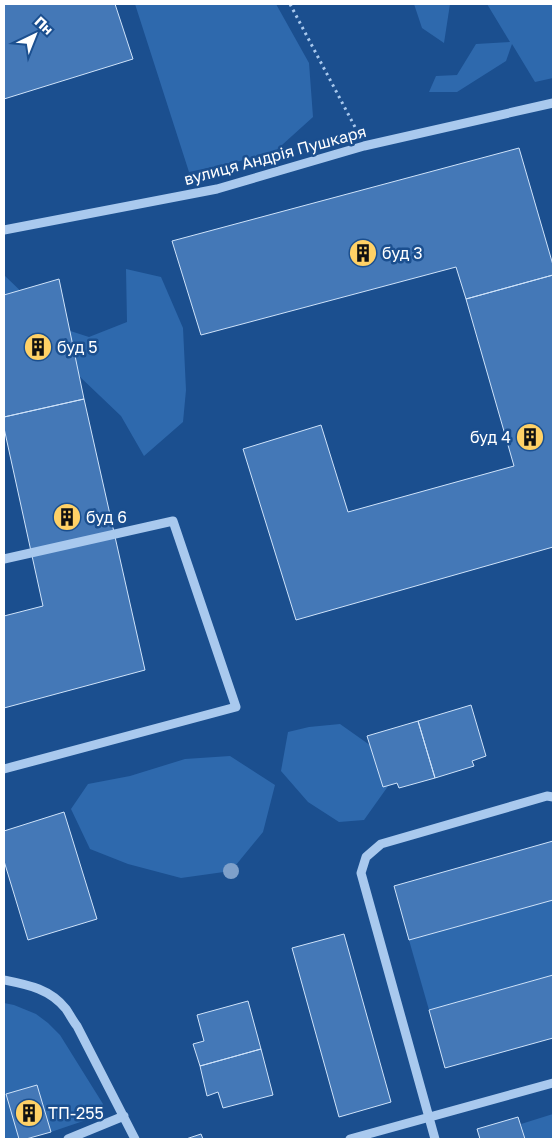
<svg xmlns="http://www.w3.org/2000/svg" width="557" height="1143" font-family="'Golos Text',sans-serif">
<rect width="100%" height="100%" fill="#1b4f8f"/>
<!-- green -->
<path fill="#2e69ad" d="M135,4H276L309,63L313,117L272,154L189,172Z
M414,4H450L444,43L422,28Z
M487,4H553V78L535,82L512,44L506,61L457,92H429L436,76L457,75L476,44L510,42Z
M126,269L161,277L183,328L186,390L183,422L144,456L121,416L77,374L34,395L4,399V275L58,327L89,337L127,322Z
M340,724L374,748L391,782L364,820L339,822L308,802L281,771L288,732L309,727Z
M230,756L275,785L263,832L231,871L181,878L128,864L90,849L71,809L88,784L130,776L185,759Z
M553,900V975L429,1010L409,940Z
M4,1003L14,1005L36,1014L48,1023L60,1035L103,1104L104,1111L101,1115L51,1132L37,1085L7,1094L19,1139H4Z
M553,1114V1139H525L521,1124Z"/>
<!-- building -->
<path fill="#4478b7" stroke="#cfe3fa" d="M4,4H115L133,59L4,99Z
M519,148L553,265V275L466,299L456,267L201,335L172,241Z
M553,275V547L296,620L243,449L321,425L348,512L514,466L466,299Z
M59,279L84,399L4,417V295Z
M84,399L145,670L4,708V616L43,606L4,428V417Z
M471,705L486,756L472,761L474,766L435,778L418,721Z
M418,721L435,778L399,788L397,783L383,787L367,736Z
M64,812L97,919L28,940L4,861V831Z
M553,841V900L409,940L394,886Z
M344,934L391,1102L339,1117L292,948Z
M553,975V1038L445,1068L429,1010Z
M248,1001L261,1049L200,1066L193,1044L204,1041L197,1015Z
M261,1049L273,1095L223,1108L218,1092L207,1096L200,1066Z
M37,1085L51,1132L26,1139H19L6,1094Z
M518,1117L525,1139H480L477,1129Z
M201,1134L203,1139H186Z"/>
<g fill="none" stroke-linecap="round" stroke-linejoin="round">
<!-- path -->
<path stroke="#a9c9ee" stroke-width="3" stroke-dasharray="2.5 4" stroke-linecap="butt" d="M290,4L355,127"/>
<!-- minor -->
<path stroke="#a9c9ee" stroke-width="9" d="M4,230L217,189L364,146L553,103
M4,559L173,521L236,707L4,769
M4,980C29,985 50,989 66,1009C70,1015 73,1021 77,1026L135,1139
M68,1139L124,1116
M350,1139L553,1083
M435,1139L361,873L366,857L381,844L547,796L553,797"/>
</g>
<!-- trees -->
<circle fill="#7ea0ca" cx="231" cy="871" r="8"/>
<!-- icons -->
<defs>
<symbol id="building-disc" viewBox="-11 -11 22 22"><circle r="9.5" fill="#ffd166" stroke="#1b4f8f"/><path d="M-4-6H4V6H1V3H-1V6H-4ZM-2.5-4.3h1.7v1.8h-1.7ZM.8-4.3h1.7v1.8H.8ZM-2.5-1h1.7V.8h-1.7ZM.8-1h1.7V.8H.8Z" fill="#111"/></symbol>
</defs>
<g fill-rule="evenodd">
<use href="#building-disc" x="347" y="237" width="32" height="32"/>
<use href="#building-disc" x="22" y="331" width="32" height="32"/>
<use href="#building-disc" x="514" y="421" width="32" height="32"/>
<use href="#building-disc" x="51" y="501" width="32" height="32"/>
<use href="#building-disc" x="13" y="1097" width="32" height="32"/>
</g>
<g text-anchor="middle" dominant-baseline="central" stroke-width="5" stroke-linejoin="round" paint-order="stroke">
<!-- street labels -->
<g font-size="16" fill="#fff" stroke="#1b4f8f">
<text transform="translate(275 155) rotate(-15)">вулиця Андрія Пушкаря</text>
</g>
<!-- poi labels -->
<g font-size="16" fill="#fff" stroke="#1b4f8f" text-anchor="start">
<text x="382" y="253">буд 3</text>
<text x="57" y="347">буд 5</text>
<text x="511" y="437" text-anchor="end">буд 4</text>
<text x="86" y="517">буд 6</text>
<text x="48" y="1113">ТП-255</text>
</g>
</g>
<!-- border -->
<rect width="557" height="1143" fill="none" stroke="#ffffff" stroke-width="10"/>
<!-- north arrow -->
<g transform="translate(35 35) rotate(43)" stroke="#1b4f8f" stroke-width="4" paint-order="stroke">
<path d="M0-4L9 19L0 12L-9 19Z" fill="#ffffff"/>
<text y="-8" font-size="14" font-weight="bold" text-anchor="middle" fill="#ffffff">Пн</text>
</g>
</svg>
